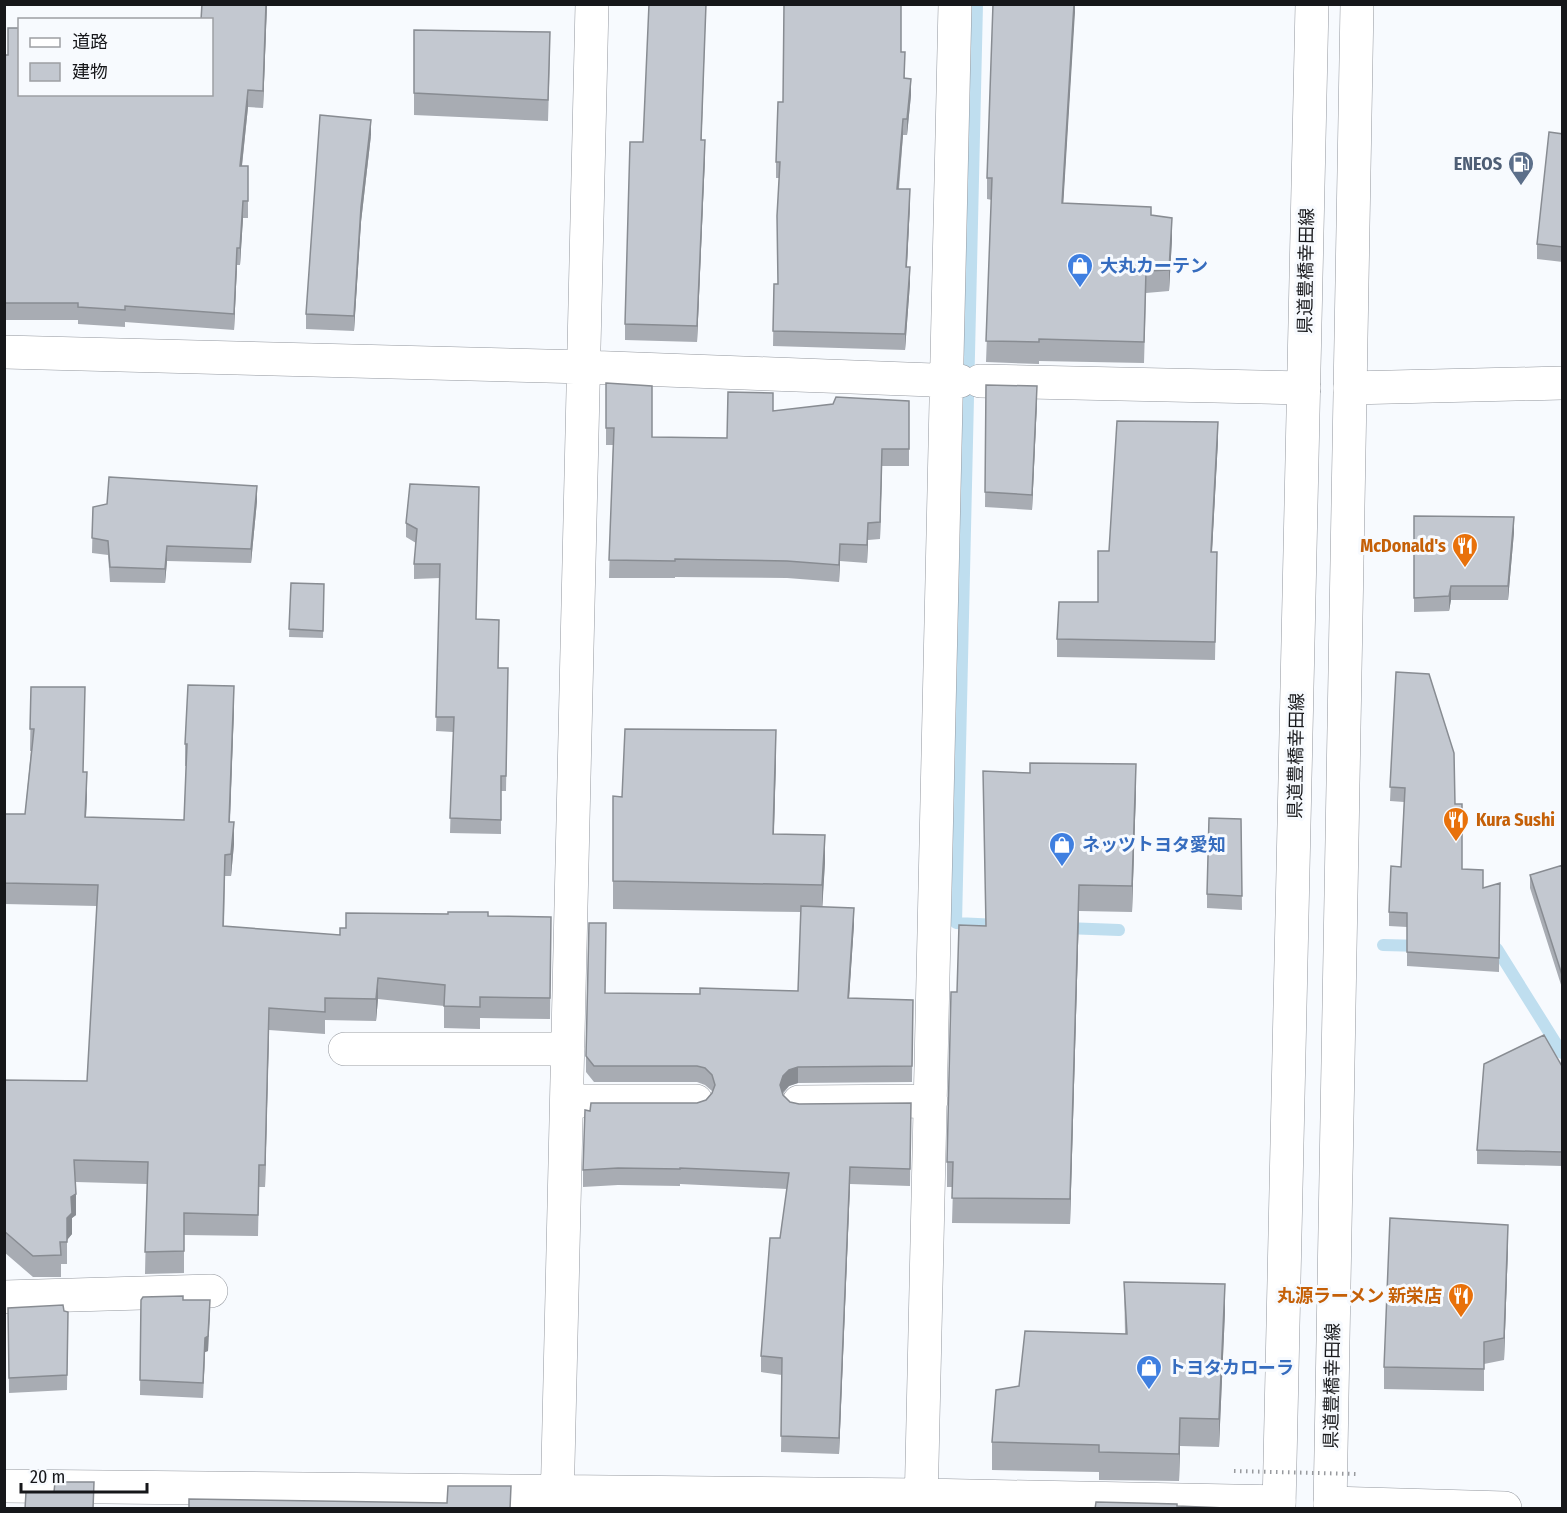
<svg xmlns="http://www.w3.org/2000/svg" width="1567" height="1513" font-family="'Fira Sans Condensed','Noto Sans JP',sans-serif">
<rect width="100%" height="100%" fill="#f7fafe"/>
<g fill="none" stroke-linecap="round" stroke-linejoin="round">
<!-- stream -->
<path stroke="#bfdeef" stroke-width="12" d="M977,4L956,923L999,925
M1065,928L1119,930
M1383,945L1423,946
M1486,948L1497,949L1562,1053"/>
<defs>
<path id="minor" d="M4,352L584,367L960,381
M980,381L1304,388
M1350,388L1562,383
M345,1049H568
M567,1101H696
M799,1102L931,1101
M4,1297L211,1291
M4,1486L922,1495L1279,1502
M1330,1503L1505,1508
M557,1508L592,4
M921,1508L955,4"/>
<path id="secondary" d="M1279,1508L1312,4
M1330,1508L1357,4"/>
</defs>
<!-- minor casing -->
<use href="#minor" stroke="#94989f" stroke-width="34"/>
<!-- secondary casing -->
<use href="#secondary" stroke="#94989f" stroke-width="34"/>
<!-- minor -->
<use href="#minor" stroke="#fff" stroke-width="33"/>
<!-- secondary -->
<use href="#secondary" stroke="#fff" stroke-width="33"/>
<!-- path-bridge -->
<path stroke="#989a9e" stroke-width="4" stroke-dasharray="1.5 4.5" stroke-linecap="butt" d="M1234,1471L1356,1474"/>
</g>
<!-- wall -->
<path fill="#a8acb3" d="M202,4H267L263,108L248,107L242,166H248V218H243L240,265H237L234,330L125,322V327L78,324V320H4V55L212,94Z
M1075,4L1063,203L1151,215L1172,239L1169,291L1146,293L1144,363L1039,361V364L986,362L992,200L987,199V178Z
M414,30L550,54L548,121L414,115Z
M901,52L905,78L911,95L907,135H903L899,189L910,204L907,267L910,283L905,350L773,346L774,284H778L779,178H776V162L783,102Z
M1563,134V262L1537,259V244Z
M371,135L361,222L354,331L306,329V314Z
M701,140L705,156L697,342L625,340V324L643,142Z
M606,383L652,437L727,438L773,411L909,401V466H882L880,539L868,540L867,563L840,561L839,582L787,578L675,577V578H609L613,445H606Z
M986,385L1037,401L1032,510L985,507Z
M1218,440L1212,552H1217L1215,660L1057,657V639L1098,602L1109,551Z
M410,484L476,619L498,668H508L506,791H501V834L450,833L453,732L436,731L440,578L414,579V564L416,543L406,537V523Z
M257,501L251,563L167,561L165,583L110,582L108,555L92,553L93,507Z
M1414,516L1514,532L1508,600H1451L1449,611L1414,612Z
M291,583L324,584L323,638L289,637Z
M1396,672L1455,804L1462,869L1483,888L1500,883L1499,972L1407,966V927L1389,926V912L1401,867L1404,802L1390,801Z
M31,687L84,772L87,794L86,817L184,820L186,766H185V744L234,708L230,822L234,844L231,876H225L224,926L340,935L346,928L488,916L551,939L550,1019L480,1018V1029L444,1028V1006L378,999L376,1021L325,1020V1034L269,1030L265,1187H259L258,1236L184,1235V1273L145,1274L147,1184L76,1182V1215L72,1218V1234L67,1240V1264H61V1277H33L4,1252V1080L87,1081L97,906L4,904V814H25L31,751H30Z
M776,758L774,834L825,862L822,907L854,924L849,998L913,1000L912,1082L798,1083L789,1086L783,1094V1095L790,1102L799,1104L911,1103L910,1186L850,1184L839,1454L781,1452L782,1375L761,1372V1356L780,1238L787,1189L680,1184V1186L618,1185L583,1187V1170L590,1111L697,1103L706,1100L712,1093V1091L705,1085L697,1082H594L586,1072V1056L605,993L700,994L798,991L801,912L613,909V796L622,797Z
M1136,790L1132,912L1079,911L1070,1224L952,1223L953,1187H947V1162L957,992Z
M1241,819L1242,910L1207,908V894Z
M1563,865V991L1530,888V875Z
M1563,1068V1166L1477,1164V1150Z
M1508,1246L1504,1360L1484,1364V1391L1384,1389V1367Z
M1124,1282L1225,1311L1219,1447L1180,1446L1179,1481L1099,1480V1472L992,1470V1442L1019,1386L1125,1334Z
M141,1300H183L210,1315L208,1351L205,1352L203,1398L140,1395Z
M8,1308L64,1311L68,1312L67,1390L9,1393Z"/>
<!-- shaded-wall -->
<path fill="#888c92" d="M266,4H267L263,108V91Z
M706,4L701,156V140Z
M1074,4H1075V12L1062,225V203Z
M911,79V95L907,135V119Z
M248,90V107L240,183V166Z
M903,119V135L897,205V189Z
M371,120V135L361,222L354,331V316L361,207Z
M705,140V156L697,342V326Z
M910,189V204L906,283V267Z
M243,201V218L240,265V248Z
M1172,218V239L1169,291V270Z
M237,248V265L234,330V314Z
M910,267V283L905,350V334Z
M1037,386V401L1032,510V495Z
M1218,422V440L1211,570V552Z
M882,449V466L880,539V522Z
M257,486V501L251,563V549Z
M1514,517V532L1508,600V586Z
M868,523V540L867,563V545Z
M840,544V561L839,582V565Z
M167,546V561L165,583V569Z
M1451,586V600L1449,611V596Z
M234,686V708L229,843V822Z
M776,730V758L773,861V834Z
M1136,764V790L1132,912V886Z
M87,772V794L85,838V817Z
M234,822V844L231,876V854Z
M825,835V862L822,913V885Z
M1079,885V911L1070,1224V1199Z
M854,908V924L848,1014V998Z
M378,978V999L376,1021V999Z
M269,1008V1030L265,1187V1165Z
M798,1067V1083L789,1086L783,1092L780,1102V1085L783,1076L789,1070Z
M850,1167V1184L839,1454V1438Z
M76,1194V1215L72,1218V1234L67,1240V1264V1218L71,1197Z
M1508,1225V1246L1504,1360V1338Z
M1225,1284V1311L1219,1447V1419Z
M210,1300L208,1351L205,1352L203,1398L205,1338Z
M1180,1418V1446L1179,1481V1454Z"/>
<!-- building -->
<path fill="#c3c8d0" stroke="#888c92" stroke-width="1.5" d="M202,4H266L263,91L248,90L240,166H248V201H243L240,248H237L234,314L125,306V310L78,307V303H4V55H8V28H20V94H212V20H201Z
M649,4H706L701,140H705L697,326L625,324L630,142H643Z
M784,4H901V52H905L904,78L911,79L907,119H903L897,189H910L906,267H910L905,334L773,331L774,284H778L777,216L780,162H776L778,102H783Z
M993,4H1074L1062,203L1151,207V215L1172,218L1169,270L1146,271L1144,342L1039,339V342L986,341L992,178H987Z
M414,30L550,32L548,100L414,93Z
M320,115L371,120L361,207L354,316L306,314Z
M1549,132L1563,134V247L1537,244Z
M606,383L652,386V437L727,438L728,392L773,393V411L833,404L836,397L909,401V449H882L880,522L868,523L867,545L840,544L839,565L787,561L675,559V561L609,560L614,428H606Z
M986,385L1037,386L1032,495L985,492Z
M1117,421L1218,422L1211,552H1217L1215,642L1057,639L1059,602H1098V551H1109Z
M109,477L257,486L251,549L167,546L165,569L110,567L108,541L92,538L93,507L107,504Z
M410,484L479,487L476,619L499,620L498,668H508L506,776H501V820L450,818L454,717H436L440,564H414L417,529L406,523Z
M1414,516L1514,517L1508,586H1451L1449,596L1414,598Z
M291,583L324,584L323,631L289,629Z
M1396,672L1429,674L1454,753L1455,804H1462V869L1483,870V888L1500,883L1499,958L1407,952V913L1389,912L1391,866L1401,867L1405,788L1390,787Z
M188,685L234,686L229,822H234L231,854L225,855L223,926L340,935V928H346V913L448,914V912H488V916L551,917L550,998L480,997V1007L444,1006L445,985L378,978L376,999L325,998V1012L269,1008L265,1165H259L258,1215L184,1213V1251L145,1252L148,1162L74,1160L76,1194L71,1197L72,1213L67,1218V1242H60L61,1255L33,1256L4,1231V1080L87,1081L98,885L4,883V814H25L34,729H30L31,687H85L83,772H87L85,817L184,820L187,744H185Z
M625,729L776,730L773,834L825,835L822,885L613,881V796L622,797Z
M1030,763L1136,764L1132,886L1079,885L1070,1199L952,1198L953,1162H947L951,992H957L959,925L986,926L983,771L1030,773Z
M1209,818L1241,819L1242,896L1207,894Z
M1563,865V978L1530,875Z
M801,906L854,908L848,998L913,1000L912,1066L798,1067L789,1070L783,1076L780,1085L783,1095L790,1102L799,1104L911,1103L910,1169L850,1167L839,1438L781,1436L782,1358L761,1356L770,1238H780L789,1173L680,1168V1169L618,1168L583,1170L585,1110L590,1111L591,1103H697L706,1100L712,1093L715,1085L712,1075L705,1068L697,1066H594L586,1056L589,923H606L605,993L700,994V988L798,991Z
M1544,1035L1563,1068V1152L1477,1150L1484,1064Z
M1390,1218L1508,1225L1504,1338L1484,1342V1369L1384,1367Z
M1124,1282L1225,1284L1219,1419L1180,1418L1179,1454L1099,1452V1445L992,1442L996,1390L1019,1386L1025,1331L1127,1334Z
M183,1296V1300H210L208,1336L205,1338L203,1383L140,1380L141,1300L143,1297Z
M63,1305L64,1311L68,1312L67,1375L9,1378L8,1308Z
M55,1482H94L93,1509H25L26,1492H54Z
M448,1486H511L510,1509H189V1499L447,1503Z
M1096,1502L1177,1504V1506L1225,1508V1509H1095Z"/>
<!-- icons -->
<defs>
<symbol id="fuel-pin" viewBox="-11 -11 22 30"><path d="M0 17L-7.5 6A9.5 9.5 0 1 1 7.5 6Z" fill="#5c6f8a" stroke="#f7fafe"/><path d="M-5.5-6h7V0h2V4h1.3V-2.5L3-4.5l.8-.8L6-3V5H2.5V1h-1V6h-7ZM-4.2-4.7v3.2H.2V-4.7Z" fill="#fff"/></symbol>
<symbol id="shop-pin" viewBox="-11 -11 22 30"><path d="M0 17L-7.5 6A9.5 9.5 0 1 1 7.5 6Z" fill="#3f7fe0" stroke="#f7fafe"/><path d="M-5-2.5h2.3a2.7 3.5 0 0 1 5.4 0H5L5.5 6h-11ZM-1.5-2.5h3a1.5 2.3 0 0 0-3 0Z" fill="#fff"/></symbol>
<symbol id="restaurant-pin" viewBox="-11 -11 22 30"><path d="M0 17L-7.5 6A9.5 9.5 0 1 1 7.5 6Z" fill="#e8710a" stroke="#f7fafe"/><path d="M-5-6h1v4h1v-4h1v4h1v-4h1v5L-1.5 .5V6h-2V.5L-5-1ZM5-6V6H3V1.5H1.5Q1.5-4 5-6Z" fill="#fff"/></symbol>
</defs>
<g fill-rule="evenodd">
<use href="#fuel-pin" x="1506" y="149" width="30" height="40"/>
<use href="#shop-pin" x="1065" y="251" width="30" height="40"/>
<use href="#restaurant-pin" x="1450" y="531" width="30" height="40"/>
<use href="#restaurant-pin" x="1441" y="805" width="30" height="40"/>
<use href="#shop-pin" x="1047" y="830" width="30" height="40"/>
<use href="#restaurant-pin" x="1446" y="1281" width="30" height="40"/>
<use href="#shop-pin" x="1134" y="1353" width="30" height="40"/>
</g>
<g text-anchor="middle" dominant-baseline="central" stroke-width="6" stroke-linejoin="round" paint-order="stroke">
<!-- service labels -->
<g font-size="18" font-weight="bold" fill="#4e5e75" stroke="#f7fafe" text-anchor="end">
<text x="1502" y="164">ENEOS</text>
</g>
<!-- shop labels -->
<g font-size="18" font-weight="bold" fill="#366cbe" stroke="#f7fafe" text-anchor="start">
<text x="1100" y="266">大丸カーテン</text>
<text x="1082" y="845">ネッツトヨタ愛知</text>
<text x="1168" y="1368">トヨタカローラ</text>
</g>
<!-- street labels -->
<g font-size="18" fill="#16171a" stroke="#f7fafe">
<text transform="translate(1306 271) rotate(-89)">県道豊橋幸田線</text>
<text transform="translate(1296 756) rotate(-89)">県道豊橋幸田線</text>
<text transform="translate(1332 1386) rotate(-89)">県道豊橋幸田線</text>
</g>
<!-- food labels -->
<g font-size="18" font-weight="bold" fill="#c56008" stroke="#f7fafe" text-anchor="end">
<text x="1446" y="546">McDonald's</text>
<text x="1476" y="820" text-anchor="start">Kura Sushi</text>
<text x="1442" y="1296">丸源ラーメン 新栄店</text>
</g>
</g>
<!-- border -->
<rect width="1567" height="1513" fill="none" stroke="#16171a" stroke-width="12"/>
<!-- legend -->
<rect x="18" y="18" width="195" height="78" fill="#f7fafe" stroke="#9d9fa3" stroke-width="1.5"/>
<rect x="30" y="38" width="30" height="9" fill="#ffffff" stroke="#9d9fa3" stroke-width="1.5"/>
<text x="72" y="48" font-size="18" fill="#16171a">道路</text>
<rect x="30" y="63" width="30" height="18" fill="#c3c8d0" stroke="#9d9fa3" stroke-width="1.5"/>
<text x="72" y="78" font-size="18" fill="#16171a">建物</text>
<!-- scale -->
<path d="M21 1483v9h126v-9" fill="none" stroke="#16171a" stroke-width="3"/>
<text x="30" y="1483" font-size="18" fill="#16171a" stroke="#f7fafe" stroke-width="4.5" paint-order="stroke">20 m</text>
</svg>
